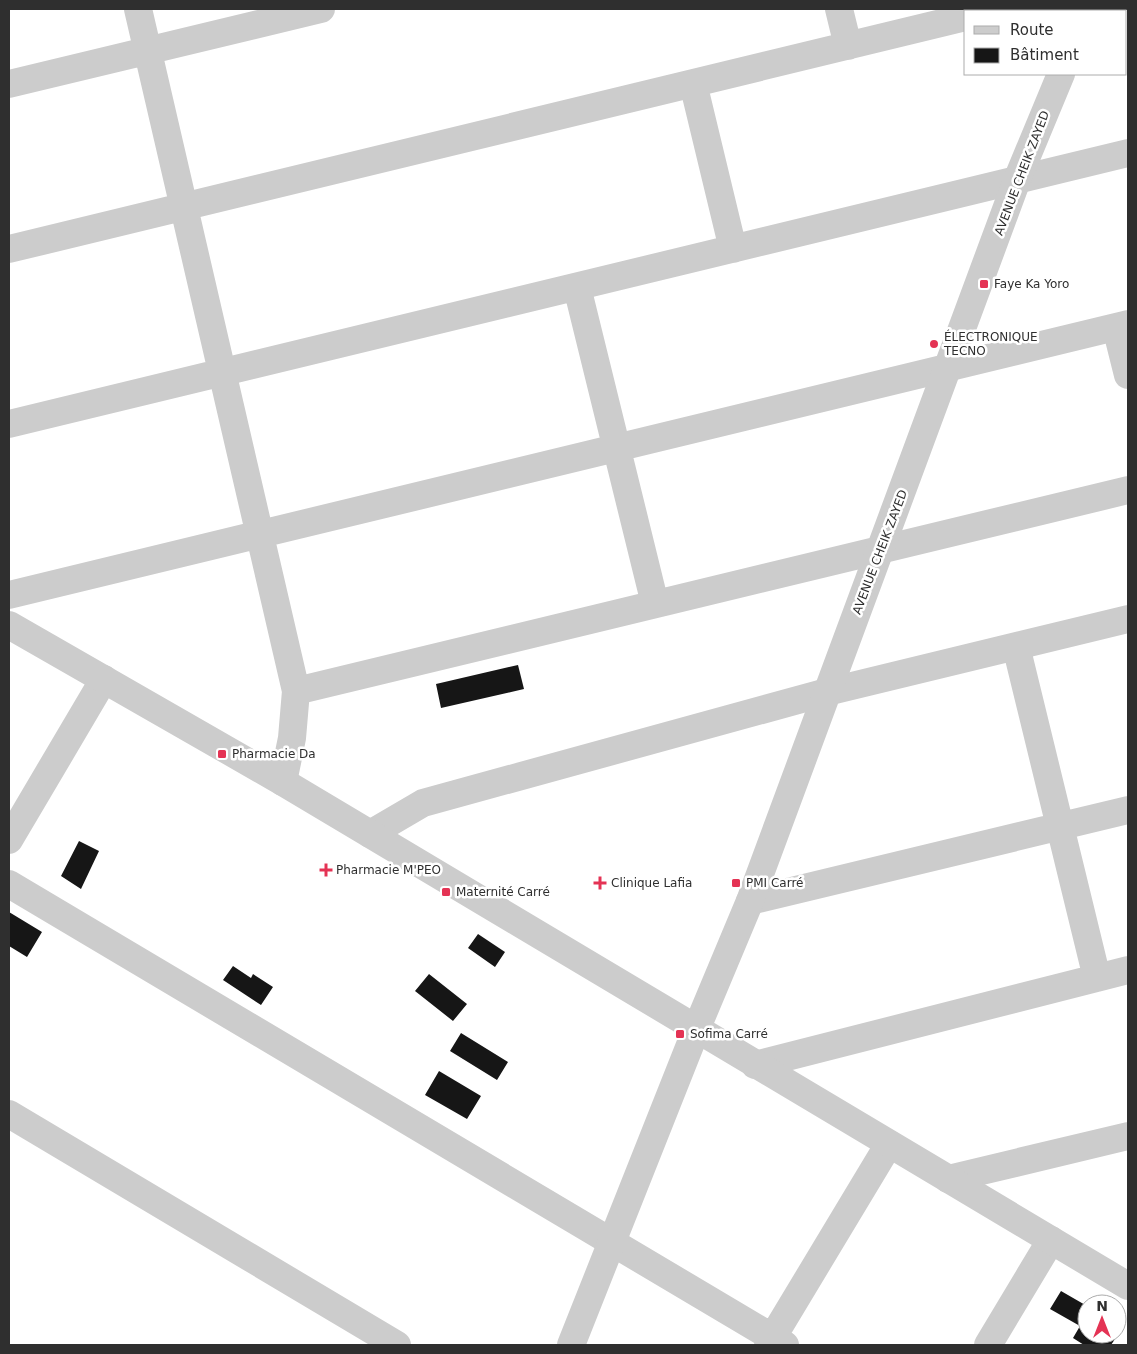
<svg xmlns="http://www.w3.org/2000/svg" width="1137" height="1354" font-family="'DejaVu Sans',sans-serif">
<rect width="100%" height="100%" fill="#fff"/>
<!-- building -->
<path fill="#161616" d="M518,665L524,689L441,708L436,684Z
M79,841L99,851L81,889L61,876Z
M9,912L42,932L27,957L9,946Z
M478,934L505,952L495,967L468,948Z
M233,966L251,978L253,974L273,987L261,1005L223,980Z
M429,974L467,1004L453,1021L415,991Z
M461,1033L508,1062L497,1080L450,1051Z
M439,1071L481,1096L467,1119L425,1095Z
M1061,1291L1087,1306V1334H1117V1324L1123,1327L1111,1345H1084L1073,1338L1080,1326L1050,1309Z"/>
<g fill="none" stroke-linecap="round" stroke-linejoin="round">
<!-- minor -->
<path stroke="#ccc" stroke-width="28" d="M138,9L296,691L292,738L283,782
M839,9L848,46
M989,11L1000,9
M693,83L733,249
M9,84L321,9
M9,249L966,17
M577,287L655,604
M1116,327L1128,375
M9,424L1128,153
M9,595L1128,324
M1016,646L1097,978
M296,691L1128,490
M370,834L423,803L827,692L1128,619
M9,840L104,679
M9,884L785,1345
M750,901L1128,810
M755,1065L1128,970
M9,1114L397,1345
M948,1179L1128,1136
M768,1345L889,1144
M988,1345L1051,1240"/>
<!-- tertiary -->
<path stroke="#ccc" stroke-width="28" d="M1087,11L1088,9
M9,625L283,782L1128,1286
M571,1345L696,1030L750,901L1017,180L1061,74"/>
</g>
<!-- markers -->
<g fill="#e43354" stroke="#fff" stroke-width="2">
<rect x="979" y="279" width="10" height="10" rx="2.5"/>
<circle cx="934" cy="344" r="5"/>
<rect x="217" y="749" width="10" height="10" rx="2.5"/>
<path d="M323.5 862.5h5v5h5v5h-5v5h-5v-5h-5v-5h5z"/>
<path d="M597.5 875.5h5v5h5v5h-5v5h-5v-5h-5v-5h5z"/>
<rect x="731" y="878" width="10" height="10" rx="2.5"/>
<rect x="441" y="887" width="10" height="10" rx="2.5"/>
<rect x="675" y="1029" width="10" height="10" rx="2.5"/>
</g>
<g text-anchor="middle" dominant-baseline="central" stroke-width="5" stroke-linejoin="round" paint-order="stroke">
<!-- street labels -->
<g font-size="12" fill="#2f2f2f" stroke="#fff">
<text transform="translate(1022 173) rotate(-69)">AVENUE CHEIK ZAYED</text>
<text transform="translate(880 552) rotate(-69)">AVENUE CHEIK ZAYED</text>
</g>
<!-- poi labels -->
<g font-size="12" fill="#2f2f2f" stroke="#fff" text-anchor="start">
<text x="994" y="284">Faye Ka Yoro</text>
<text x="944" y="337">ÉLECTRONIQUE<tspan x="944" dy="14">TECNO</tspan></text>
<text x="232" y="754">Pharmacie Da</text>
<text x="336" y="870">Pharmacie M'PEO</text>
<text x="611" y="883">Clinique Lafia</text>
<text x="746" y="883">PMI Carré</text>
<text x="456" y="892">Maternité Carré</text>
<text x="690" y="1034">Sofima Carré</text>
</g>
</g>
<!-- border -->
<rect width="1137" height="1354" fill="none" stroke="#2f2f2f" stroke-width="20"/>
<!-- legend -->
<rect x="964" y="10" width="162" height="65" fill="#ffffff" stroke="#acacac"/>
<rect x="974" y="26" width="25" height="8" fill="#cccccc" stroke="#acacac"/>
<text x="1010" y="35" font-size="15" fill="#2f2f2f">Route</text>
<rect x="974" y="48" width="25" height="15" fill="#161616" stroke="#acacac"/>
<text x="1010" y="60" font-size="15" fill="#2f2f2f">Bâtiment</text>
<!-- north arrow -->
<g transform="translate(1102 1319)"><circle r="24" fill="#ffffff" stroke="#acacac"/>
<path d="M0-4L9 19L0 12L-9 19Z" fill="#e43354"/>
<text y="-8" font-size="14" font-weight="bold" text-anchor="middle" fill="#2f2f2f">N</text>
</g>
</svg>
